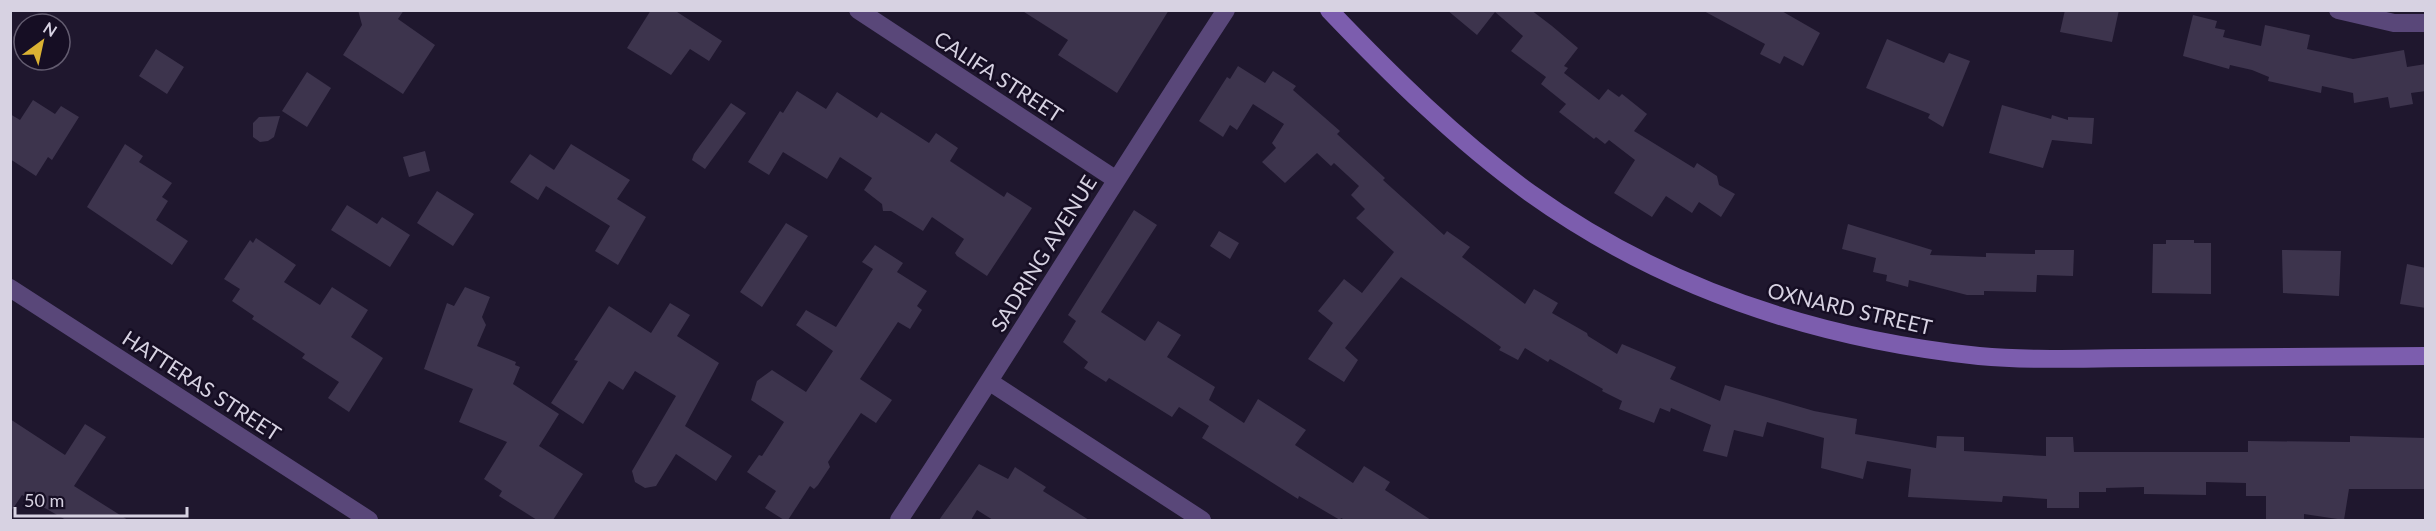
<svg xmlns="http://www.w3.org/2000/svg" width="2436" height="531" font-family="Lato,sans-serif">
<rect width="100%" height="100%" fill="#1f172e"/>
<!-- building -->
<path fill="#3d344d" d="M358,10H404L398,19L435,45L403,94L343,55L362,25Z
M651,10H674L722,41L709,61L690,49L671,75L627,48Z
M1021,10H1169L1117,93L1058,55L1068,40Z
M1447,10H1531L1552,26L1578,48L1564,66L1568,68L1564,73L1599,100L1608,89L1619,97L1622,94L1647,114L1634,131L1694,168L1697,163L1717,176L1719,185L1735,194L1721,217L1699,202L1692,213L1666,196L1652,217L1614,193L1635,160L1609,140L1605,144L1596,137L1594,139L1559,112L1566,104L1541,84L1546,77L1511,51L1523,36L1495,12L1477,35Z
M1702,10H1780L1820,33L1803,66L1784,56L1780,64L1760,54L1765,44Z
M2065,10H2119L2112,42L2060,32Z
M2193,15L2217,21L2215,28L2225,30L2223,37L2261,46L2265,25L2310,35L2307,49L2353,59L2404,50L2407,67L2426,64V91L2411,93L2413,104L2390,108L2388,97L2354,103L2353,93L2322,86L2321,93L2268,81L2269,77L2252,70L2230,65L2229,69L2183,56Z
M1887,39L1944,63L1949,53L1970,61L1943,127L1928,118L1930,114L1866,88Z
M156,49L184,67L167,94L139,76Z
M1238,66L1265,83L1273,71L1296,86L1293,90L1340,131L1337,134L1385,178L1383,180L1444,235L1447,231L1470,247L1462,257L1525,304L1534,289L1558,303L1552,313L1587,333L1588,336L1617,354L1622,344L1676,367L1670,379L1720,401L1725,385L1814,411L1857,419L1855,434L1936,448L1937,436L1964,437V451L2046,456V437H2073L2074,452H2248V441L2350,442V436L2426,438V489H2349L2344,520L2304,514V520H2266V496H2246V483L2206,482V495L2144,494V487L2106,488V492H2079V508H2047V499L2003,496L2002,502L1908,497L1911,469L1867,461L1863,479L1821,468L1824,438L1767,422L1763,437L1734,430L1727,457L1703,451L1711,425L1671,408L1670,412L1660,408L1654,423L1619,409L1622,401L1602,391L1603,389L1550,359L1548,362L1525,348L1518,360L1499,350L1501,347L1401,277L1345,348L1358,360L1344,382L1308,359L1333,323L1318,311L1344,279L1362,293L1394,252L1356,218L1365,209L1351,195L1359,186L1334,163L1331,166L1317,153L1285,183L1262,162L1276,148L1272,143L1284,124L1253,104L1237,130L1230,125L1223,137L1199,121L1227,77L1230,79Z
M307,72L331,88L307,127L282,111Z
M797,91L826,109L837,92L877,118L881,112L929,143L936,133L958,148L950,161L1004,197L1007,192L1032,208L987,276L957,256L955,253L964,239L932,217L923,231L891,211H883L882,204L864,190L872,178L840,157L827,179L783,152L769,175L748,162L780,111L783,113Z
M33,100L55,114L61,106L79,117L52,160L48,157L36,176L10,159V114L20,120Z
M731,103L746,113L705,169L692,160L694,154Z
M2002,105L2051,119L2052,115L2068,120V117L2094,118L2092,144L2052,140L2043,168L1989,153Z
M280,116L274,137L268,141L260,142L253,137V123L259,117Z
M125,144L143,156L139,162L172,183L162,197L168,201L156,220L188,241L172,265L87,207Z
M571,144L630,180L617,199L646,217L618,265L595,251L610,226L546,186L538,200L510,182L530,154L554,170Z
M425,151L430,171L409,177L403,157Z
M437,191L474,214L453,246L417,223Z
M347,205L377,224L382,217L410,235L390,267L331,230Z
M1134,210L1157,225L1101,312L1145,341L1158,321L1181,335L1167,357L1215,387L1209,400L1244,423L1258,399L1306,430L1295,445L1353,483L1364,466L1390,482L1385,490L1431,520H1345L1341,518L1340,520L1299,496L1298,499L1202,438L1209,426L1179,407L1172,417L1109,378L1106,382L1084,368L1088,362L1063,342L1076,321L1068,315Z
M786,223L808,236L762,307L740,292Z
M1848,224L1932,250L1930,255L1986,257V253L2035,254V250H2074L2073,276L2037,275L2036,292L1984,291V295H1967L1909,280L1908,287L1886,281L1887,275L1873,272L1876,258L1842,249Z
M1219,231L1239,243L1230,259L1210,246Z
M256,238L296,265L284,282L320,305L332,287L368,310L351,337L383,358L349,412L328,398L339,382L302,358L305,354L252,319L254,316L232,301L240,289L224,279L250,240L253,243Z
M2166,240H2194V243H2211V294L2152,293L2153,244H2166Z
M875,245L903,263L897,272L927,291L917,306L922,310L910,329L898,322L860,379L892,400L876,423L861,413L828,462L830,467L818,485L814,489L810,486L788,520H784L765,508L776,491L747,472L759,455L762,456L784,422L751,400L757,381L772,370L806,392L833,351L796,325L806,310L836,327L873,269L862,262Z
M2282,250L2341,251L2339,296L2283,293Z
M2407,264L2426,268V308L2400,304Z
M465,287L490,297L482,317L486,325L477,346L516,362L515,365L520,367L513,384L559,414L539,446L583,474L553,520H537L499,496L502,491L484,479L507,442L459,422L473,389L424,369L447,303L454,306Z
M670,303L690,315L677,336L719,363L685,426L732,456L716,481L676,454L656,486L645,488L635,482L632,471L676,396L635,371L623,390L609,381L583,424L551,403L578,361L574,360L609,306L651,333Z
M10,419L65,455L85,424L106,437L74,486L128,520H66L22,495L10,513Z
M979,464L1008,479L1015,467L1046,487L1043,491L1089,520H993L977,510L971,520H939Z"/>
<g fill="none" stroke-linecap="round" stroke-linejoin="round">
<!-- street -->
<path stroke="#594779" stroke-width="18" d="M858,10L1115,179
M2338,10L2394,23H2426
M10,288L369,520
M990,382L1202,520
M899,520C1010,352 1115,179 1226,10"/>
<!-- secondary -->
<path stroke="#7c5dae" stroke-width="18" d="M1329,10C1391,75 1457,140 1530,193C1663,288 1817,339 1979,356C2032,361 2088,358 2142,358C2236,357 2331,356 2426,356"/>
</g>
<g text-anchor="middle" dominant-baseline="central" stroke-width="5" stroke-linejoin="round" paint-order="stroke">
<!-- street labels -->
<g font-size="21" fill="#d7d2e2" stroke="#160e24">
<text transform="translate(999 76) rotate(33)">CALIFA STREET</text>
<text transform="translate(1043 253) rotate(-58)">SADRING AVENUE</text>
<text transform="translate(1850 308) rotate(13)">OXNARD STREET</text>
<text transform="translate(202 385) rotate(33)">HATTERAS STREET</text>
</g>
</g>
<!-- border -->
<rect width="2436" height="531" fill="none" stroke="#d7d2e2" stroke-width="24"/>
<!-- north arrow -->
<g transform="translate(42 42) rotate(33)"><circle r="28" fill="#160e24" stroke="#635c70" stroke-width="1.5"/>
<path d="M0-4.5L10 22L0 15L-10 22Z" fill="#dbb233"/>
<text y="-9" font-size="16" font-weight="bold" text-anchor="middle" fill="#d7d2e2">N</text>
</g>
<!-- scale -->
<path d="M15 507v9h172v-9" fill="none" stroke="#d7d2e2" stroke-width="3"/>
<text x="24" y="507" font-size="18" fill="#d7d2e2" stroke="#160e24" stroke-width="4.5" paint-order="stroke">50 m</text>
</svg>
